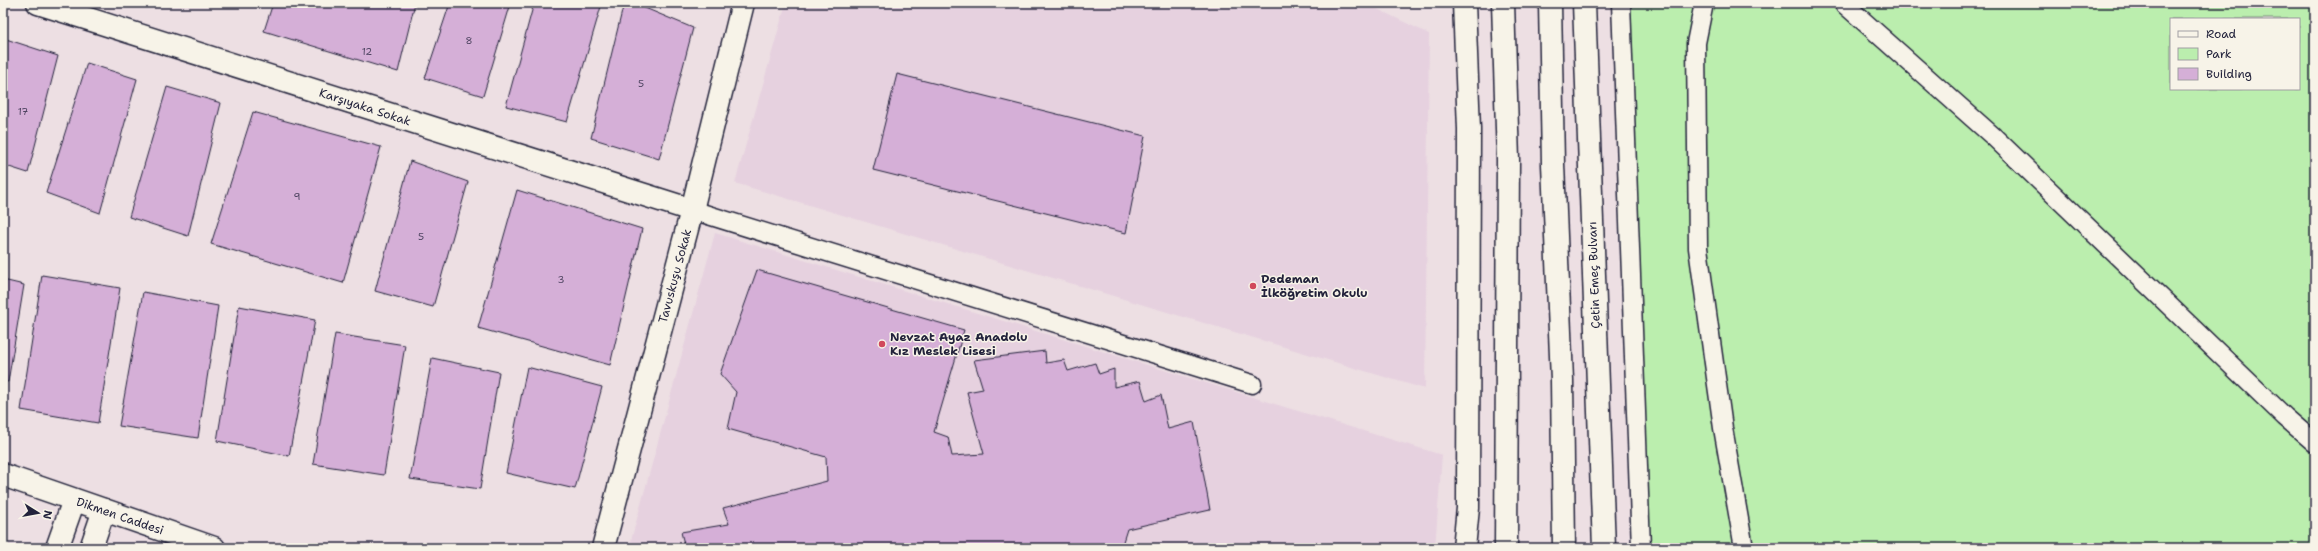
<svg xmlns="http://www.w3.org/2000/svg" width="2318" height="551" font-family="'Shantell Sans',sans-serif">
<rect width="100%" height="100%" fill="#eddfe3"/>
<filter id="ink" filterUnits="userSpaceOnUse"><feTurbulence type="fractalNoise" baseFrequency=".025" numOctaves="2"/><feDisplacementMap in="SourceGraphic" scale="8" xChannelSelector="R" yChannelSelector="G"/><feConvolveMatrix kernelMatrix="1 2 1 2 8 2 1 2 1" color-interpolation-filters="sRGB"/></filter>
<g filter="url(#ink)">
<!-- built -->
<path fill="#e6d1df" d="M786,3H1365L1429,34L1425,389L735,183Z
M715,233L1442,455L1435,548H629Z"/>
<!-- green -->
<path fill="#bbeeae" stroke="#6e8874" fill-rule="evenodd" d="M1621,3H2315V548H1641ZM2171,19H2299V89H2171Z"/>
<!-- building -->
<path fill="#d5afd7" stroke="#22223b" d="M273,3H415L398,72L264,31Z
M450,3H511L483,96L425,78Z
M534,3H602L567,122L506,106Z
M624,3H633L693,28L659,159L591,138Z
M3,38L58,56L28,173L3,165Z
M87,63L137,79L100,213L46,193Z
M897,74L1145,136L1126,233L873,170Z
M167,87L221,103L188,236L129,217Z
M253,112L381,147L343,283L211,244Z
M410,161L468,182L433,307L375,291Z
M517,190L642,229L610,365L478,328Z
M757,270L964,330L934,432L948,437L952,456L984,454L967,392L983,389L974,360L1045,351L1046,363L1064,360L1068,371L1095,363L1099,374L1114,369V387L1140,381L1146,401L1161,395L1168,429L1194,422L1210,510L1127,529L1121,548H685L681,532L729,524L723,508L827,481L826,457L728,429L736,392L720,374Z
M42,275L120,288L98,423L21,410Z
M3,280L24,285L8,382L3,381Z
M143,292L218,306L198,438L119,426Z
M239,306L315,320L289,456L217,441Z
M335,334L405,345L384,475L313,464Z
M432,358L499,372L480,489L410,479Z
M527,367L602,387L575,489L506,473Z"/>
<g fill="none" stroke-linecap="round" stroke-linejoin="round">
<defs>
<path id="service" d="M1621,3L1641,548
M1704,3L1696,43L1698,248L1723,428L1744,548
M1843,3L1994,137L2285,417L2315,443
M692,210L1252,384"/>
<path id="minor" d="M38,3L692,210
M57,548L74,500
M91,548L104,510
M603,548L692,210L743,3"/>
<path id="primary" d="M1464,3L1469,129L1468,508L1464,548
M1503,3L1508,160L1506,548
M1550,3L1553,164L1562,380L1564,548
M1584,3L1604,548
M3,475L214,548"/>
</defs>
<!-- service casing -->
<use href="#service" stroke="#22223b" stroke-width="21"/>
<!-- minor casing -->
<use href="#minor" stroke="#22223b" stroke-width="25"/>
<!-- primary casing -->
<use href="#primary" stroke="#22223b" stroke-width="25"/>
<!-- service -->
<use href="#service" stroke="#f7f3e8" stroke-width="18"/>
<!-- minor -->
<use href="#minor" stroke="#f7f3e8" stroke-width="22"/>
<!-- primary -->
<use href="#primary" stroke="#f7f3e8" stroke-width="22"/>
</g>
</g>
<!-- markers -->
<g fill="#d1495b" stroke="#f7f3e8" stroke-width="1.5">
<circle cx="1253" cy="286" r="4"/>
<circle cx="882" cy="344" r="4"/>
</g>
<g text-anchor="middle" dominant-baseline="central" stroke-width="3" stroke-linejoin="round" paint-order="stroke">
<!-- number labels -->
<g font-size="10" fill="#4f4562">
<text x="469" y="40">8</text>
<text x="367" y="51">12</text>
<text x="641" y="83">5</text>
<text x="23" y="111">17</text>
<text x="297" y="196">9</text>
<text x="421" y="236">5</text>
<text x="561" y="279">3</text>
</g>
<!-- street labels -->
<g font-size="12" fill="#22223b" stroke="#f7f3e8">
<text transform="translate(365 107) rotate(18)">Karşıyaka Sokak</text>
<text transform="translate(1594 275) rotate(-92)">Çetin Emeç Bulvarı</text>
<text transform="translate(675 276) rotate(-75)">Tavuskuşu Sokak</text>
<text transform="translate(120 516) rotate(19)">Dikmen Caddesi</text>
</g>
<!-- poi labels -->
<g font-size="12" font-weight="bold" fill="#22223b" stroke="#f7f3e8" text-anchor="start">
<text x="1261" y="279">Dedeman<tspan x="1261" dy="14">İlköğretim Okulu</tspan></text>
<text x="890" y="337">Nevzat Ayaz Anadolu<tspan x="890" dy="14">Kız Meslek Lisesi</tspan></text>
</g>
</g>
<!-- margin -->
<rect width="2318" height="551" fill="none" stroke="#f7f3e8" stroke-width="16"/>
<rect x="8" y="8" width="2302" height="535" fill="none" stroke="#22223b" stroke-width="1.5" filter="url(#ink)"/>
<!-- legend -->
<rect x="2170" y="18" width="130" height="72" fill="#f7f3e8" stroke="#a29fa3"/>
<rect x="2178" y="31" width="20" height="6" fill="#f7f3e8" stroke="#a29fa3"/>
<text x="2206" y="38" font-size="12" fill="#22223b">Road</text>
<rect x="2178" y="48" width="20" height="12" fill="#bbeeae" stroke="#a29fa3"/>
<text x="2206" y="58" font-size="12" fill="#22223b">Park</text>
<rect x="2178" y="68" width="20" height="12" fill="#d5afd7" stroke="#a29fa3"/>
<text x="2206" y="78" font-size="12" fill="#22223b">Building</text>
<!-- north arrow -->
<g transform="translate(38 513) rotate(101)" stroke="#f7f3e8" stroke-width="3" paint-order="stroke">
<path d="M0-3L7 15L0 10L-7 15Z" fill="#22223b"/>
<text y="-6" font-size="11" font-weight="bold" text-anchor="middle" fill="#22223b">N</text>
</g>
</svg>
